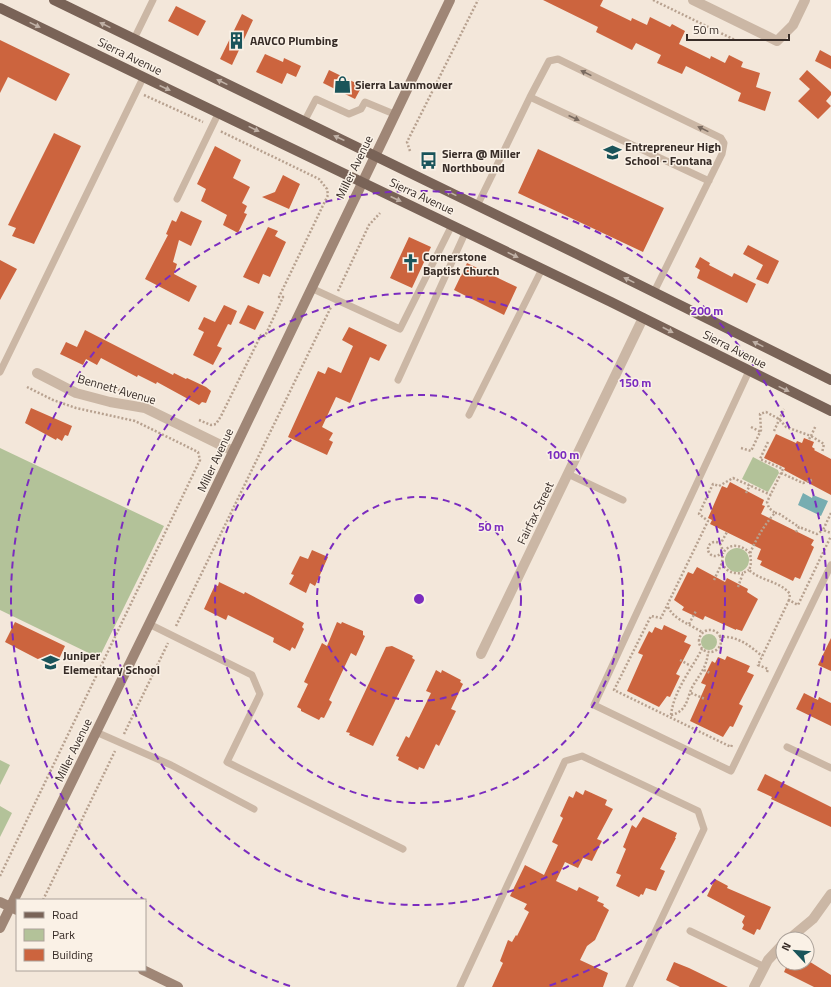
<svg xmlns="http://www.w3.org/2000/svg" width="831" height="987" font-family="'Titillium Web',sans-serif">
<rect width="100%" height="100%" fill="#f3e7da"/>
<!-- green -->
<path fill="#b3c299" d="M0,448L164,526L99,658L0,610Z
M753,457L778,470L779,473L768,492L742,479Z
M725 560a12 12 0 1 1 24 0a12 12 0 1 1-24 0Z
M701 642a8 8 0 1 1 16 0a8 8 0 1 1-16 0Z
M0,760L10,765L0,785Z
M0,806L12,813L0,837Z"/>
<!-- water -->
<path fill="#77adb1" d="M803,493L812,498L813,495L828,501L821,516L798,505Z"/>
<!-- building -->
<path fill="#cc643e" d="M543,0H603L600,6L631,21L632,18L647,25L650,17L670,27L672,24L685,31L679,44L710,59L711,56L725,63L729,55L743,62L741,67L760,73L756,87L771,92L765,111L738,101L741,93L686,66L682,74L657,63L661,55L636,43L632,50L596,32L598,27Z
M176,6L206,21L198,36L168,21Z
M242,14L253,20L232,65L220,59Z
M0,40L70,74L56,101L8,77L0,93Z
M820,50L831,56V69L815,61Z
M265,54L283,62L284,58L301,66L296,77L287,73L282,84L256,72Z
M329,70L362,86L355,99L323,83Z
M807,70L831,92V95L826,101L831,106L818,119L798,101L810,89L799,79Z
M54,133L81,146L34,244L12,236L16,228L8,225Z
M215,146L241,160L233,178L250,187L242,203L247,206L244,213L247,214L238,233L223,225L227,215L201,201L206,189L197,184Z
M538,149L664,208L643,252L518,193Z
M283,175L300,184L289,209L262,197L275,192Z
M181,211L202,221L191,246L179,240L173,262L177,264L174,274L197,286L189,302L145,279L168,235L166,234L172,220L176,222Z
M268,227L278,231L275,236L286,242L270,277L263,274L259,284L243,277Z
M409,237L431,247L412,288L390,278Z
M748,245L779,261L768,284L756,279L763,265L743,254Z
M700,257L710,263L709,265L732,277L734,273L756,284L747,303L697,278L700,270L695,267Z
M0,260L17,269L0,300Z
M467,263L517,287L504,315L454,290Z
M224,305L237,311L231,325L228,324L217,346L222,348L213,365L193,355L204,332L198,329L204,317L215,322Z
M248,305L264,312L255,330L239,323Z
M349,327L387,345L379,361L370,357L350,403L336,397L322,427L333,433L329,440L333,442L327,455L288,437L318,371L325,374L328,367L341,373L353,346L342,340Z
M85,330L173,375L174,373L186,379L187,378L206,387L211,391L206,403L202,402L199,405L157,382L156,384L138,375L137,377L101,358L97,365L86,359L83,365L60,354L66,342L77,347Z
M31,408L72,426L68,436L65,435L62,441L57,438L56,440L25,423Z
M776,434L796,443L797,441L802,443L804,438L814,442L812,447L815,449L814,450L831,459V495L784,470L785,468L764,458Z
M730,482L764,500L762,505L765,506L761,514L814,540L811,545L814,547L800,579L795,577L793,581L760,565L762,561L757,559L761,549L710,524L712,520L708,518L722,486L727,488Z
M312,550L328,557L315,586L310,583L306,593L289,584L294,575L291,574L300,556L308,559Z
M697,567L725,582L727,578L748,589L747,592L758,599L742,631L736,629V630L705,616L703,620L682,610L684,607L674,600L688,572L693,574Z
M219,582L244,594L245,592L304,623L302,627L304,629L295,649L292,647L290,651L273,642L274,638L228,615L226,620L204,609L215,585L218,586Z
M15,622L65,646L55,668L5,642Z
M337,622L341,624L342,622L363,631V635L365,636L356,656L351,653L329,700L332,702L324,718L321,717L319,720L301,711V709L297,707L308,684L304,682L322,643L327,646Z
M664,625L687,636L684,642L691,645L676,674L680,676L670,697L667,696L659,707L627,691L643,655L638,653L649,631L652,633L655,627L662,630Z
M831,638V671L818,665Z
M392,646L413,656L412,658L415,660L373,746L349,735L350,733L346,732L386,647Z
M727,656L750,666L747,672L754,675L739,704L743,706L733,727L730,726L723,737L690,721L706,685L701,683L712,661L715,663L718,657L725,660Z
M436,670L441,673L442,670L461,680L460,682L463,684L451,709L456,711L439,746L436,744L424,769L419,767L418,770L398,760L399,757L396,756L406,736L409,738L431,693L426,691Z
M804,693L818,700L819,697L831,703V726L796,709Z
M765,774L831,807V827L771,799L772,797L757,790Z
M585,790L607,800L605,805L613,809L597,839L602,841L592,861L583,858L578,868L565,862L556,881L577,891L579,887L599,897L597,901L604,904L603,906L609,910L595,940L587,946L580,960L608,973L603,987H492L503,963L500,961L508,940L512,942L516,935L517,936L529,912L524,909L527,904L510,896L525,865L544,875L558,845L552,842L563,818L560,816L569,796L573,798L576,791L583,795Z
M643,817L677,833L675,838H676L660,869L665,871L656,891L646,888L643,895L641,894L639,897L616,886L621,875L616,873L626,849L623,847L632,825L636,828Z
M715,879L728,886L727,888L771,907L760,930L757,929L754,935L742,929L744,925L742,922L745,916L707,896Z
M807,960L831,975V987H814L784,972L788,963H807Z
M674,962L689,968L728,987H680L666,980Z"/>
<g fill="none" stroke-linecap="round" stroke-linejoin="round">
<!-- path -->
<path stroke="#b7a18f" stroke-width="2.5" stroke-dasharray="2 2" stroke-linecap="butt" d="M653,0L735,40
M144,95L203,122
M410,151L407,142L478,0
M338,291L369,225L380,213
M106,388L134,392L140,395
M199,420L211,425L216,424L221,416L261,335L265,336L283,297H279L328,195L327,189L319,179L220,131
M751,427L761,432
M774,431L784,409
M809,439L811,436L824,444L822,453
M768,442L760,459L783,469L767,502L769,508L775,513C764,525 757,538 751,551C749,556 753,562 749,570C761,581 780,581 790,594L789,600L798,605L831,536
M741,448L751,451L761,430L760,414L766,412L779,419L786,427L811,436L816,425
M781,473L803,483L812,480
M746,493L750,485
M775,513H778L799,527
M831,513L823,530L831,533
M796,532L799,527L817,534L823,530
M708 549a7 7 0 1 1 14 0a7 7 0 1 1-14 0Z
M720,545L727,532
M721,552L723,553C730,542 742,545 750,553
M722,563C726,572 734,574 743,573
M714,580L722,563L723,553
M738,587L743,573L749,570
M668,607C675,621 691,624 703,633
M689,624L696,611
M176,626L331,307
M699 641a11 11 0 1 1 22 0a11 11 0 1 1-22 0Z
M719,637C737,635 750,646 762,656
M680,660L691,666
M704,670L710,673
M767,672L768,669L758,665L789,600
M691,693L705,699
M671,715C689,711 686,697 694,684C701,673 707,666 708,652
M671,715C674,690 691,670 702,649
M124,734L168,643
M732,745L731,747L614,690L651,616L661,618L708,521L699,514L713,484L719,486L733,478L771,495
M0,876L200,460L198,452L135,421L76,408L53,400L27,387
M43,900L115,751"/>
<!-- lane -->
<path stroke="#cbb7a5" stroke-width="7" d="M134,39L153,0
M304,122L316,99L349,114L361,109L365,102L394,114
M177,199L219,112
M477,206L530,97
M311,288L400,329L452,225
M654,292L722,154L724,143L721,138L558,59L549,61L530,97L709,181
M749,371L594,705L731,771L831,565
M0,372L143,78
M398,380L466,231
M469,415L542,269
M568,474L623,500
M149,624L252,675L260,694L227,762L403,849
M96,732L171,765L254,809
M787,747L831,768
M690,931L765,967
M460,987L565,761L582,756L698,811L704,829L629,987"/>
<!-- street -->
<path stroke="#cbb7a5" stroke-width="10" d="M693,0L777,41L793,25L805,0
M37,373L76,393L110,402L145,408L233,451
M481,654L643,318
M789,939L813,919L831,894
M754,987L768,960L783,944"/>
<!-- secondary -->
<path stroke="#9f8676" stroke-width="10" d="M0,902L17,910
M0,928L208,504L450,0
M143,970L178,987"/>
<!-- primary -->
<path stroke="#796357" stroke-width="10" d="M54,0L575,253L831,380
M0,8L611,302L831,411"/>
</g>
<!-- one-way arrows -->
<defs><path id="oneway-solid" d="M-6-.8H1V-3.2L6.5 0L1 3.2V.8H-6Z"/></defs>
<g fill="#c0b1a6">
<use href="#oneway-solid" transform="translate(35 25) rotate(26)"/>
<use href="#oneway-solid" transform="translate(105 25) rotate(-154)"/>
<use href="#oneway-solid" transform="translate(222 82) rotate(-154)"/>
<use href="#oneway-solid" transform="translate(165 88) rotate(24)"/>
<use href="#oneway-solid" transform="translate(254 129) rotate(26)"/>
<use href="#oneway-solid" transform="translate(339 138) rotate(-155)"/>
<use href="#oneway-solid" transform="translate(451 193) rotate(-154)"/>
<use href="#oneway-solid" transform="translate(396 199) rotate(25)"/>
<use href="#oneway-solid" transform="translate(513 255) rotate(26)"/>
<use href="#oneway-solid" transform="translate(629 280) rotate(-154)"/>
<use href="#oneway-solid" transform="translate(668 330) rotate(27)"/>
<use href="#oneway-solid" transform="translate(758 344) rotate(-154)"/>
<use href="#oneway-solid" transform="translate(784 389) rotate(26)"/>
</g>
<g fill="#7a6b60">
<use href="#oneway-solid" transform="translate(586 73) rotate(-154)"/>
<use href="#oneway-solid" transform="translate(574 118) rotate(25)"/>
<use href="#oneway-solid" transform="translate(703 129) rotate(-154)"/>
</g>
<!-- distance rings -->
<g fill="none" stroke="#7b2cbf" stroke-width="2" stroke-dasharray="7 5">
<circle cx="419" cy="599" r="102"/>
<circle cx="419" cy="599" r="204"/>
<circle cx="419" cy="599" r="306"/>
<path d="M290 986A408 408 0 1 1 548 986"/>
</g>
<!-- icons -->
<defs>
<symbol id="building-bare" viewBox="-9 -9 18 18"><path d="M-4-6H4V6H1V3H-1V6H-4ZM-2.5-4.3h1.7v1.8h-1.7ZM.8-4.3h1.7v1.8H.8ZM-2.5-1h1.7V.8h-1.7ZM.8-1h1.7V.8H.8Z" fill="#1a545a" stroke="#faf1e6" stroke-width="2.5" paint-order="stroke"/></symbol>
<symbol id="shop-bare" viewBox="-9 -9 18 18"><path d="M-5-2.5h2.3a2.7 3.5 0 0 1 5.4 0H5L5.5 6h-11ZM-1.5-2.5h3a1.5 2.3 0 0 0-3 0Z" fill="#1a545a" stroke="#faf1e6" stroke-width="2.5" paint-order="stroke"/></symbol>
<symbol id="school-bare" viewBox="-9 -9 18 18"><path d="M0-5L7-2L0 1L-7-2ZM-4 1L0 2.5L4 1V4Q0 6-4 4Z" fill="#1a545a" stroke="#faf1e6" stroke-width="2.5" paint-order="stroke"/></symbol>
<symbol id="bus-bare" viewBox="-9 -9 18 18"><path d="M-5-6H5V4H4V6H2V4H-2V6H-4V4H-5ZM-3.5-4V0h7V-4ZM-3.5 1.2v1.5H-2V1.2ZM2 1.2v1.5H3.5V1.2Z" fill="#1a545a" stroke="#faf1e6" stroke-width="2.5" paint-order="stroke"/></symbol>
<symbol id="church-bare" viewBox="-9 -9 18 18"><path d="M-1.2-6h2.4v3.5h3.3v2.4h-3.3V6h-2.4V-.1h-3.3v-2.4h3.3Z" fill="#1a545a" stroke="#faf1e6" stroke-width="2.5" paint-order="stroke"/></symbol>
</defs>
<g fill-rule="evenodd">
<use href="#building-bare" x="224" y="28" width="25" height="25"/>
<use href="#shop-bare" x="330" y="72" width="25" height="25"/>
<use href="#school-bare" x="600" y="140" width="25" height="25"/>
<use href="#bus-bare" x="416" y="148" width="25" height="25"/>
<use href="#church-bare" x="398" y="250" width="25" height="25"/>
<use href="#school-bare" x="38" y="650" width="25" height="25"/>
</g>
<g text-anchor="middle" dominant-baseline="central" stroke-width="3" stroke-linejoin="round" paint-order="stroke">
<!-- poi labels -->
<g font-size="12" font-weight="bold" fill="#372c27" stroke="#faf1e6" text-anchor="start">
<text x="250" y="40">AAVCO Plumbing</text>
<text x="355" y="84">Sierra Lawnmower</text>
<text x="625" y="146">Entrepreneur High<tspan x="625" dy="14">School - Fontana</tspan></text>
<text x="442" y="153">Sierra @ Miller<tspan x="442" dy="14">Northbound</tspan></text>
<text x="423" y="256">Cornerstone<tspan x="423" dy="14">Baptist Church</tspan></text>
<text x="63" y="655">Juniper<tspan x="63" dy="14">Elementary School</tspan></text>
</g>
<!-- street labels -->
<g font-size="12" fill="#372c27" stroke="#faf1e6">
<text transform="translate(130 56) rotate(26)">Sierra Avenue</text>
<text transform="translate(354 167) rotate(-64)">Miller Avenue</text>
<text transform="translate(422 196) rotate(25)">Sierra Avenue</text>
<text transform="translate(735 349) rotate(27)">Sierra Avenue</text>
<text transform="translate(117 389) rotate(16)">Bennett Avenue</text>
<text transform="translate(215 460) rotate(-65)">Miller Avenue</text>
<text transform="translate(535 513) rotate(-64)">Fairfax Street</text>
<text transform="translate(73 750) rotate(-64)">Miller Avenue</text>
</g>
</g>
<circle cx="419" cy="599" r="6" fill="#7b2cbf" stroke="#faf1e6" stroke-width="2"/>
<g font-size="12" text-anchor="middle" font-weight="bold" fill="#7b2cbf" stroke="#faf1e6" stroke-width="3" stroke-linejoin="round" paint-order="stroke">
<text x="707" y="315">200 m</text>
<text x="635" y="387">150 m</text>
<text x="563" y="459">100 m</text>
<text x="491" y="531">50 m</text>
</g>
<!-- legend -->
<rect x="16" y="899" width="130" height="72" fill="#faf1e6" stroke="#aca29a"/>
<rect x="24" y="912" width="20" height="6" fill="#796357" stroke="#aca29a"/>
<text x="52" y="919" font-size="12" fill="#372c27">Road</text>
<rect x="24" y="929" width="20" height="12" fill="#b3c299" stroke="#aca29a"/>
<text x="52" y="939" font-size="12" fill="#372c27">Park</text>
<rect x="24" y="949" width="20" height="12" fill="#cc643e" stroke="#aca29a"/>
<text x="52" y="959" font-size="12" fill="#372c27">Building</text>
<!-- north arrow -->
<g transform="translate(795 951) rotate(296)"><circle r="19" fill="#faf1e6" stroke="#aca29a"/>
<path d="M0-3L7 15L0 10L-7 15Z" fill="#1a545a"/>
<text y="-6" font-size="11" font-weight="bold" text-anchor="middle" fill="#372c27">N</text>
</g>
<!-- scale -->
<path d="M687 34v6h102v-6" fill="none" stroke="#372c27" stroke-width="2"/>
<text x="693" y="34" font-size="12" fill="#372c27" stroke="#faf1e6" stroke-width="3" paint-order="stroke">50 m</text>
</svg>
